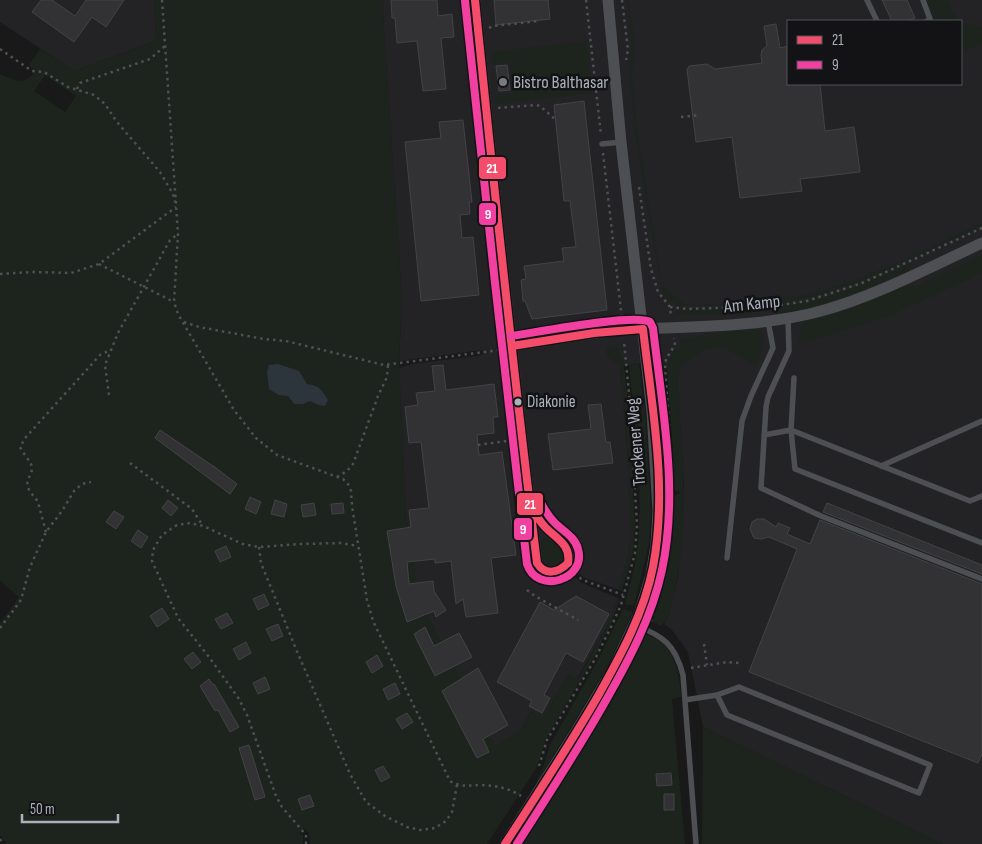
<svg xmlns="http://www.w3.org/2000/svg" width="982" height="844" font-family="'Sofia Sans Condensed',sans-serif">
<rect width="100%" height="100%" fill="#19191a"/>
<!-- built -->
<path fill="#232326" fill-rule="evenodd" d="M0,0H154L156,41L74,71L0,22Z
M382,0H982V844H943L703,727L688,652L672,630L664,624L669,614L678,578L682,538L684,484L677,377L662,361L620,366L629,471L631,528L629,553L619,590L583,577L576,571L572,575L582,583L618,598L609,623L577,679L568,675L543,718L531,712L520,732L495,746L419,600L406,515L399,368L412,364L483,355L482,350L399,361L402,300ZM788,21H961V84H788Z"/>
<!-- green -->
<path fill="#1d241e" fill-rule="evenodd" d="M154,0H382L402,300L399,357L406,515L419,600L495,745L520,732L531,712L543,718L568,675L578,679L609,623L618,598H620L611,624L594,657L546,739L537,767L487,844H310L309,833L304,828L300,833L303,836V844H6L0,835V623L19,597L0,581V74C14,80 22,86 34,73L33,69L29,65L40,49L74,71L156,41ZM45,75L76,96L65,112L34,91ZM307,384L316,385L318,405L310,401L294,404L288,396Z
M627,0H628L635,43L632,74L637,127L662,286L686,305L755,303V305L678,306L668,300L662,293L634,127L630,73L631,44Z
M926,0H947L955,18L958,21H935Z
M961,23L982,27V43L963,52L961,48Z
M587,41L592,93L496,104L495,95L513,93L510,62L492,64L491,52Z
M982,223V226C914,257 848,294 773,305V301C847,291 914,254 982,223Z
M982,255V273L889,316L800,344L798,338L803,322C840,315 873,300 907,284L915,287Z
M911,262L909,270C867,289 827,306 781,313L774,308C823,301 867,283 911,262Z
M730,308H755L750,315H684L673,314L680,310Z
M760,330L764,337L757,366L723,347L706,349L684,363L677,377C682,451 691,526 673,599C670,608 669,620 660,626L653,621C665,580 674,540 673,497L680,493L679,491L673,490L672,436L667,368L669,356L674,351L681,349L680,340L707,334Z
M606,347L617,348L623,358L628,403L635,525L633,553L622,591L619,590L629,553L631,528L629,471L620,366L606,355Z
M662,361L664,362L668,436L669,506L667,544L659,590L649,622L647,619V612L657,576L662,545L664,510L663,415L660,367Z
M639,364L645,411L651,512L649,543L634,606L625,604C629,587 635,569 637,552C644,494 635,423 629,365Z
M544,538L551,540L563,553L562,560L557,565H549L543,558L541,542Z
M623,609L633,612L607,667L538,781L537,780L542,770L551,743L598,660Z
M643,634C674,639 679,671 681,697L672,699L685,844H511L571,753L637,636Z
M703,727L929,837L943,844H702Z"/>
<!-- water -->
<path fill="#2c353c" d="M278,364L299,371L307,384C319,385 322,390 328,400L325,406L318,405L310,401L303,404H294L288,396L279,395L269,389L267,372L269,365Z"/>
<!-- building -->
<path fill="#323234" stroke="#424346" d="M41,0H52L75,16L86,0H124L106,27L92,17L74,42L32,12Z
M391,0H437L438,16L452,14L454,37L441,38L446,89L423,91L417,41L397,43L395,18H392Z
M494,0H548L550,19L496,25Z
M882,0H907L915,18L907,21H892Z
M776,24L780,48L788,46V84H820L825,131L854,127L860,172L800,179L802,191L740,198L732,137L696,142L687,70L689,66L707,64L715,69L762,63L761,55L762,50L767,46L764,26Z
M507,65L510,90L499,91L496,66Z
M584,101L607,310L532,319L525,301H523L521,280L526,279L524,266L564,261L562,248L576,247L570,201H564L554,105Z
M463,120L472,202H469L470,214L460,215L462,238L473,237L479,295L421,301L405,142L441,138L439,122Z
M443,365L446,390L494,384L498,417H493L494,433L477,435L479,455L502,452L516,555L491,558L498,613L466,617L463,599L456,604L451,561L435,563V559L407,562L409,584L433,581L434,591L446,610L436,617L434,611L407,622L396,586L387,531L411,527L409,510L429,508L421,442L409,443L405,407L418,405L416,393L435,391L432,366Z
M601,404L606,442H610L613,463L553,470L548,434L591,429L588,405Z
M160,430L216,468L237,484L230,494L155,438Z
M250,497L261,502L256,514L245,509Z
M168,500L178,508L171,516L162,508Z
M275,500L287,504L284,517L271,514Z
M314,503L316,515L303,517L301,505Z
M343,503L344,513L332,514L331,504Z
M827,503L982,565V574L823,512Z
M114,511L124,517L116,529L106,522Z
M757,519H764L776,527L778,523L790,528L787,534L810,544L820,520L982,584V754L978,763L749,672L797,549L769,537L761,539L754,538L750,529L752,522Z
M138,530L148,537L141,548L131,541Z
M226,546L231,557L220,562L215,551Z
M264,594L269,605L258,610L253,599Z
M576,596L609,614L583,662L566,653L544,695L550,698L542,713L529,706L532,701L497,682L540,602L554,610Z
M162,608L169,619L157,627L150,616Z
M227,613L233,623L221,629L215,619Z
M278,624L283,636L272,641L266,629Z
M425,627L434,646L459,633L472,657L435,676L414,634Z
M246,642L251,653L239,660L233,649Z
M193,652L201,662L192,669L184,659Z
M377,655L383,666L372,673L366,662Z
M478,668L508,725L483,739L489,752L477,758L442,691Z
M265,677L270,689L258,694L253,683Z
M209,679L213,685L214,684L239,727L230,732L218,710L215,711L200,686Z
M395,683L400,694L388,700L383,689Z
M407,713L413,722L402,729L396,719Z
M249,745L265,797L255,800L239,748Z
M383,766L390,777L381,782L375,770Z
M671,773L672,785L657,786L656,774Z
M664,794H674V810H664Z
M310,795L314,806L302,810L298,799Z"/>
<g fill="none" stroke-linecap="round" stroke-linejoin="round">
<!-- path -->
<path stroke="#4f5054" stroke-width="2.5" stroke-dasharray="2.5 4" stroke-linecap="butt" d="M162,0L178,234L174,302L178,314L234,410L256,438L277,455L343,479L348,484L351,491L352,506L367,600L373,621L450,781C461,788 470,785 482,785C497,786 509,788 521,796
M586,0L601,135
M622,0L628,50L626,60
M489,28L493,26L539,21
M0,49L32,71L44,72L68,87L94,95L105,104L117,122L160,172L173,194L175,202
M77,89L80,83L150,59L165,46
M498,108L536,105L540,106L556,120
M681,117L700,115
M603,153L622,319
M639,187L651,269L658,292L670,307L671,317
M99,264L174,302
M0,274L32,272L71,273L99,264L176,207
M670,307L687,309L774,306L807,301L862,283L982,228
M184,322L199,327L264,339L286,341L384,365L500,350
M109,395L105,365L118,333L170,240L178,234
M478,445L507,441
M130,463L192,509L203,526
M337,477L347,471L353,464L378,396L387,377L388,365
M671,511L670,436L665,369L666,359L675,345L674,338
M46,532L38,502L29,490L27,481C38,463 28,463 20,447L26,437L100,355L110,350
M259,547L261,563L296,649L350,774L366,802L385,816L407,827L420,830L435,828L446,821L452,812L457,785
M669,549L671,522
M574,574L583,580L623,595
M527,590L535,596L578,620
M651,622L659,593
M0,628L21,600L30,567L46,532L62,511L74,491L82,484L91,482
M704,644L707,665
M691,668L727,662L739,663
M539,766L547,740L595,659L612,625L621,605L635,553L637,525L630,403L624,342
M0,839L3,844
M306,844V835L282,807L276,796L247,715L239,699L209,657L178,618L152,561L153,550L162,535L177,525L190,523L203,526L243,544L259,547L300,544L341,543L358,546"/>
<!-- service -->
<path stroke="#4d4f53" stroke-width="5.5" d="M867,0L877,21
M923,0L930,19L927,21
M602,144L621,142
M788,318L789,351L768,397L766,407L761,488L821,516L982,579
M794,378L791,430L795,469L982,543
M764,435L791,430L970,501L982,496
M881,466L982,421
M727,558L742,421L751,396L773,348L768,321
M635,625C663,636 675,644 683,675L696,844
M685,700L717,695L739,687L930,765L919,793L727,715L717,695"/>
<!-- minor -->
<path stroke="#4d4f53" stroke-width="11" d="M475,0C494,188 514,375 537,563C543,576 560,573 568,563C574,545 556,539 546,528C539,520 534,512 530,504
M512,346C550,341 587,332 625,330C690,326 758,328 821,311C876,296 930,267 982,243
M505,844L575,733L613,669L639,614L651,575L656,545L658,511L652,412L621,142L608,0"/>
<defs>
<path id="bus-1" d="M475,0C494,188 514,376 537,563C545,576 558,573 568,563C571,545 557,539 546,528C539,521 534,512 530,504
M505,844C537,795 569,746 598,696C621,655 644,613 653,567C668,489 652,407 643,329L594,333L512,346"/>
<path id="bus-2" d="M465,1L495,283L527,564C537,595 587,580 578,549C575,537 563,531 555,523C549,517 544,509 540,501
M511,336C533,333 635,313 650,322L653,328C662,407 679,491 662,570C652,617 629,660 605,702C578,750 547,797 517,844"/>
</defs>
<!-- bus-1 casing -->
<use href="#bus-1" stroke="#131316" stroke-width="11"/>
<!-- bus-2 casing -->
<use href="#bus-2" stroke="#131316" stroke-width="11"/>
<!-- bus-1 -->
<use href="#bus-1" stroke="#f44d6c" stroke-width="8"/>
<!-- bus-2 -->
<use href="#bus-2" stroke="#f240a1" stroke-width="8"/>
</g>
<!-- markers -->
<circle fill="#787b82" stroke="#131316" stroke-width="2" cx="503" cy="82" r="5"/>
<circle fill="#abb0ba" stroke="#131316" stroke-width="2" cx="518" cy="402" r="4.5"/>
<g text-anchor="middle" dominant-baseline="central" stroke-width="5" stroke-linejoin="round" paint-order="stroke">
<!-- bus labels -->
<g font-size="17" fill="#abb0ba" stroke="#131316" text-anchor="start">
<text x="527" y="402">Diakonie</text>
</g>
<!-- poi labels -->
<g font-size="18" fill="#abb0ba" stroke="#131316" text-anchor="start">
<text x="513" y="82">Bistro Balthasar</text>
</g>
<!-- street labels -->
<g font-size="18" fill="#abb0ba" stroke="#131316">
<text transform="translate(752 304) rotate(-6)">Am Kamp</text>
<text transform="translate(636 442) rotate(-95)">Trockener Weg</text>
</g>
</g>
<g stroke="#131316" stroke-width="2">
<rect x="478" y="156" width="29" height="24" rx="5" fill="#f44d6c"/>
<rect x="478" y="202" width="19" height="24" rx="5" fill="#f240a1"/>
<rect x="516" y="492" width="28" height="24" rx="5" fill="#f44d6c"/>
<rect x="513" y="517" width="20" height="24" rx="5" fill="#f240a1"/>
</g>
<g font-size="14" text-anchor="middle" font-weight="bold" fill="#fff">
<text x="492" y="173">21</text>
<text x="488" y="219">9</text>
<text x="530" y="509">21</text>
<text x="523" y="534">9</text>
</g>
<!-- legend -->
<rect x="787" y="20" width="175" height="65" fill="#131316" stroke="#505258"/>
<rect x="797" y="36" width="25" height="8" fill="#f44d6c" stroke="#505258"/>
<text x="832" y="45" font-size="15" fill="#abb0ba">21</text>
<rect x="797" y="61" width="25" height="8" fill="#f240a1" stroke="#505258"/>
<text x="832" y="70" font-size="15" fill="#abb0ba">9</text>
<!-- scale -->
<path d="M22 814v8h96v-8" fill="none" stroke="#abb0ba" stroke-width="2.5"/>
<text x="30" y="814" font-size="15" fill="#abb0ba" stroke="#131316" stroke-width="4" paint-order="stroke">50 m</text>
</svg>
